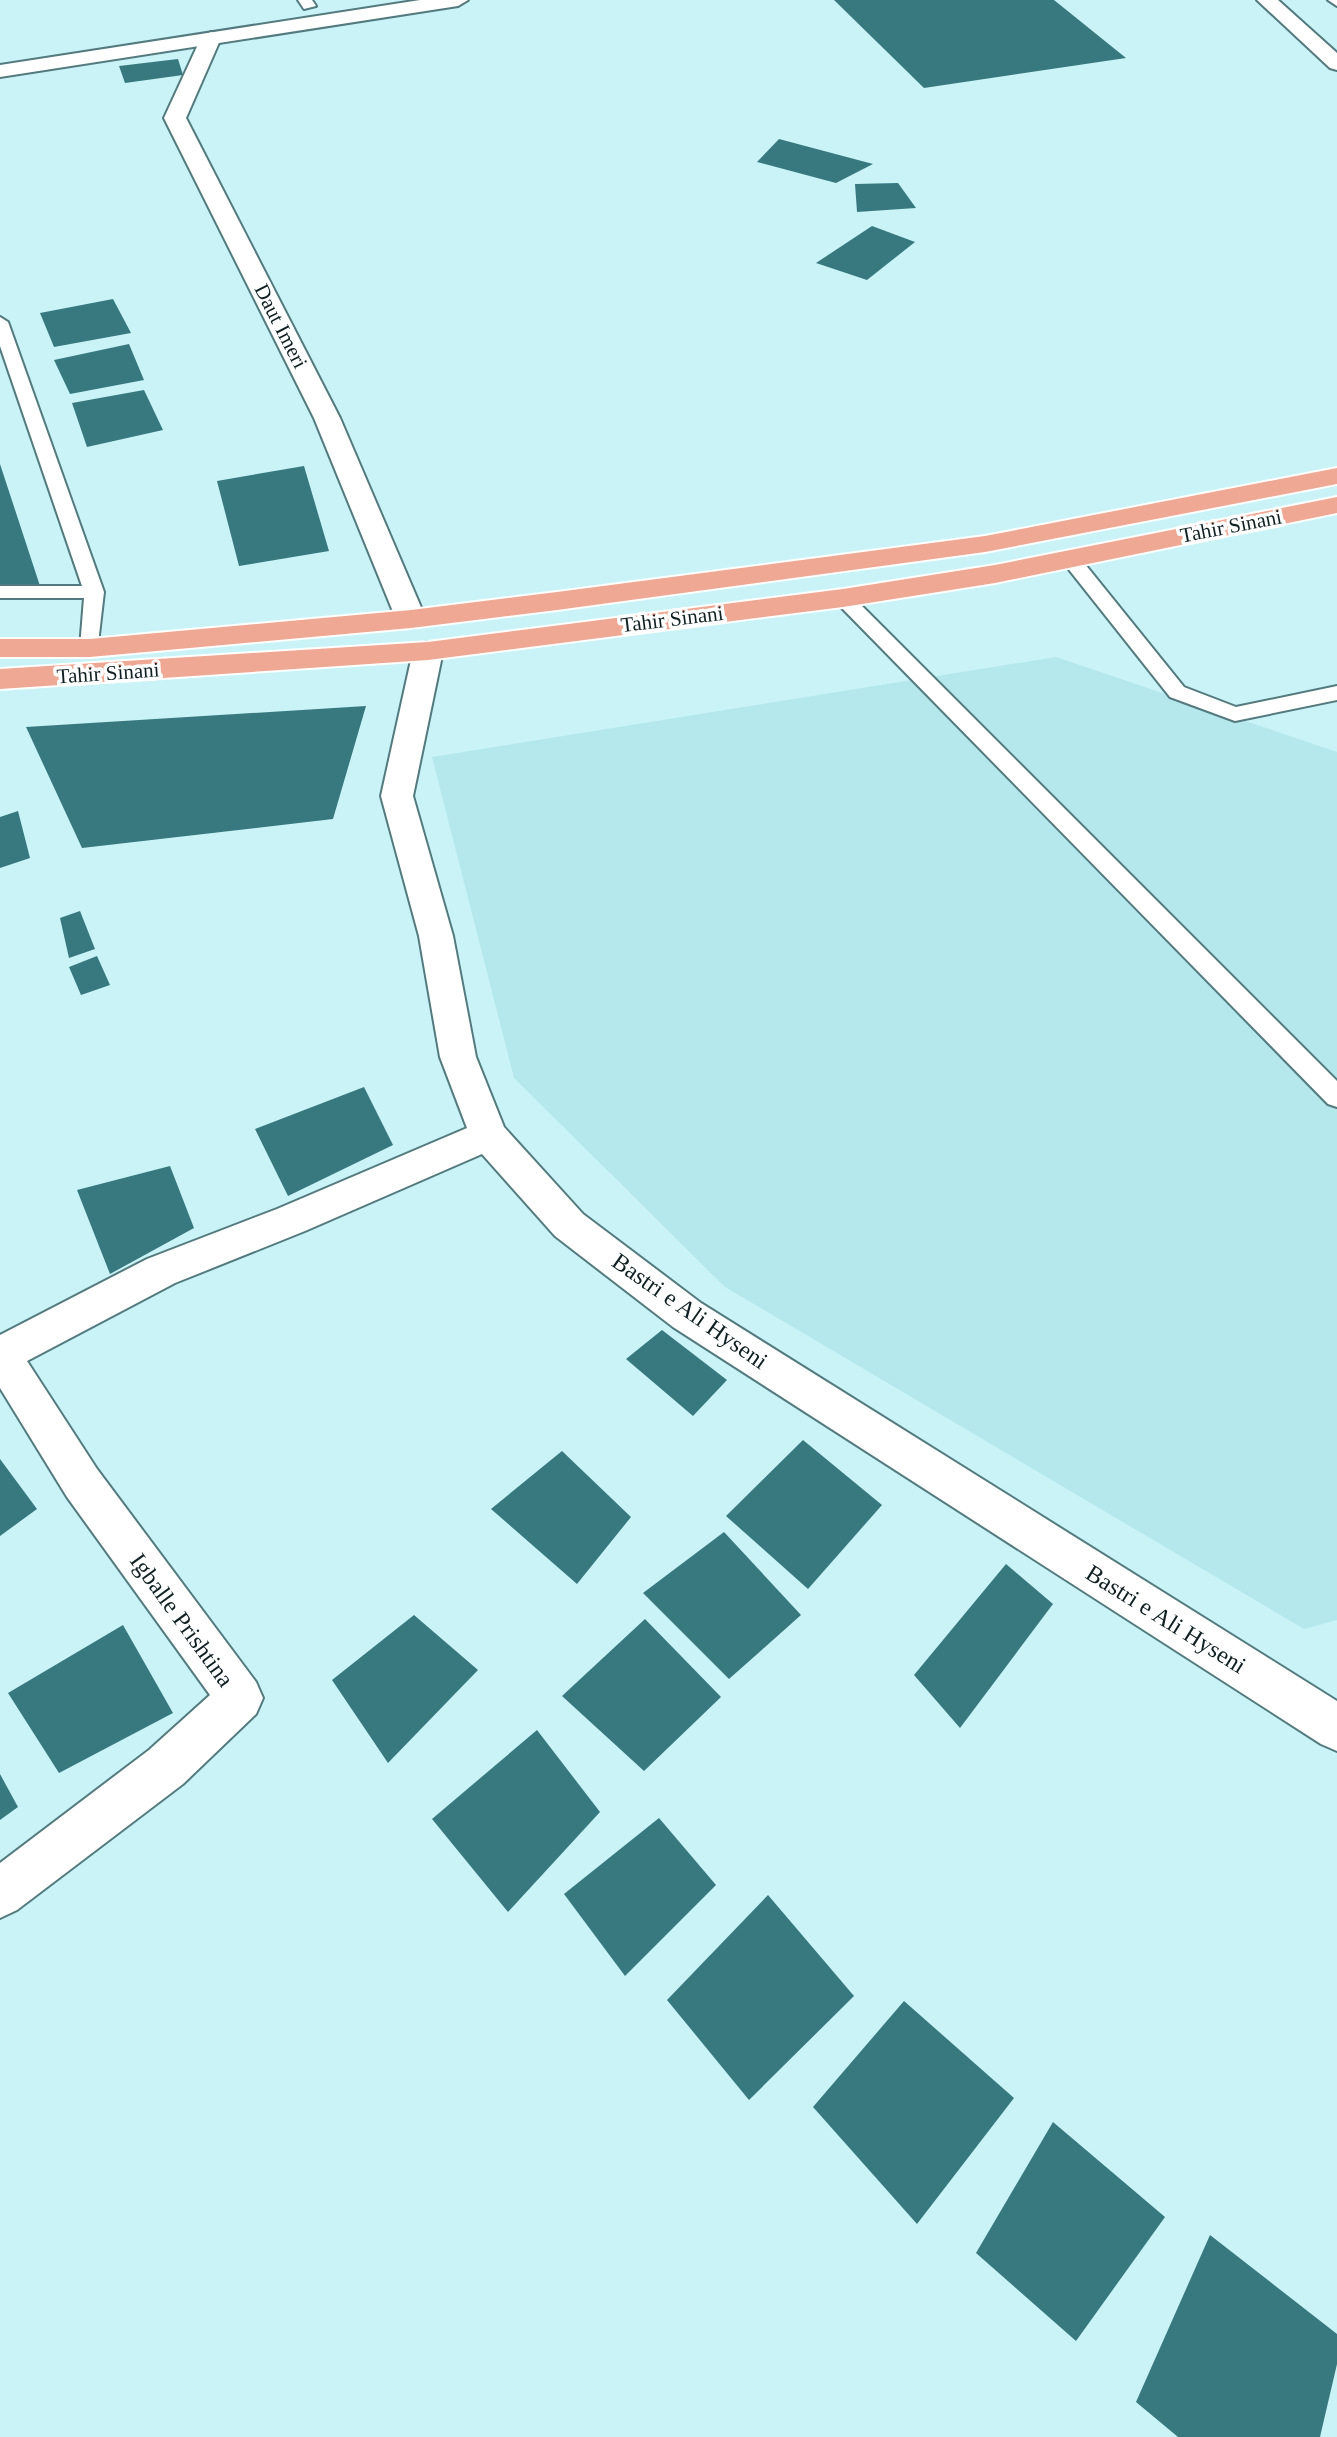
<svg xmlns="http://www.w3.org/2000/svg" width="1337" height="2437" font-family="Georgia,serif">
<rect width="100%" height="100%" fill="#c9f3f7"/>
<!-- built -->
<path fill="#b5e8ed" d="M1056,657L1337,752V1620L1304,1629L725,1287L514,1078L432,757Z"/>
<!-- building -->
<path fill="#38797f" d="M834,0H1054L1126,58L924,88Z
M178,59L183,75L125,83L119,66Z
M779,139L873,164L836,183L757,162Z
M898,183L916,208L857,212L855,184Z
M872,226L915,242L867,280L816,263Z
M113,299L131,333L54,347L40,313Z
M129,344L144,380L70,394L54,360Z
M144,390L163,430L87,447L72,403Z
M0,464L41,589L0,598Z
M304,466L329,551L239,566L217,481Z
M366,706L333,819L82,848L26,727Z
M18,811L30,858L0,868V817Z
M80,911L95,949L69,958L60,918Z
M97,956L110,985L81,995L69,967Z
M364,1087L393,1145L288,1196L255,1129Z
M170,1166L194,1228L110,1274L77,1190Z
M662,1330L727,1380L693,1416L626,1359Z
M803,1440L882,1505L808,1589L726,1516Z
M562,1451L631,1517L577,1584L491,1509Z
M0,1459L37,1509L0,1536Z
M724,1532L801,1615L729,1679L643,1593Z
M1006,1564L1053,1604L960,1728L914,1675Z
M414,1615L478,1670L388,1763L332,1680Z
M645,1619L721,1697L644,1771L562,1696Z
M123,1625L173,1713L59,1773L8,1693Z
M537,1730L600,1812L508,1912L432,1819Z
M0,1774L18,1807L0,1820Z
M659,1818L716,1885L625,1976L564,1894Z
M768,1895L854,1996L749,2100L667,2000Z
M904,2001L1014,2098L917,2224L813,2107Z
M1053,2122L1165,2217L1076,2341L976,2253Z
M1210,2235L1337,2334V2364L1320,2437H1178L1136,2402Z"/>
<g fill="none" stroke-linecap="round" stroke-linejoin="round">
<defs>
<path id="service" d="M298,0H312L316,6L304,9Z
M1328,0H1337V6Z
M0,317L8,322L104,592L97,652L90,654L80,648L84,598H0V586H82L0,346Z
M1069,551L1076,553L1184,687L1236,707L1337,686V700L1235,721L1170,697L1059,557Z
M843,592L850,594L1337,1081V1107L1328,1104L836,602L833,598L836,594Z"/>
<path id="minor" d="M1257,0H1278L1337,53V70L1330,68Z
M211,32L221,38L186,118L340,418L426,619L421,625L411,628L401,625L396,619L314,418L164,118L201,38Z
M428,642L438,644L443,651L413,796L453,936L476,1057L504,1127L583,1214L701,1303L1337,1701V1751L1321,1744L673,1327L555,1236L482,1154L305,1231L175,1283L27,1361L97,1469L256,1682L263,1698L256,1714L183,1784L17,1910L0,1918V1863L149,1750L210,1695L67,1497L0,1388V1335L147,1259L277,1209L467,1128L440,1057L419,936L381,796L413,651L418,644Z"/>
<path id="tertiary" d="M420,0H468L458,6L0,77V65Z"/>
<path id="primary" d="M1337,468V484L985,552L557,610L411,628L90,657H0V639H90L411,610L557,592L985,536Z
M1337,497V513L995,583L843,607L428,660L0,689V669L428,642L843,589L995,565Z"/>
</defs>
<!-- service casing -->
<use href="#service" stroke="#537a7e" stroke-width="4"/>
<!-- minor casing -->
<use href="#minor" stroke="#537a7e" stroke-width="4"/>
<!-- tertiary casing -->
<use href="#tertiary" stroke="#537a7e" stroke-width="4"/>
<!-- primary casing -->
<use href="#primary" stroke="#fff" stroke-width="4"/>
<!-- service -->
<use href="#service" fill="#fff" fill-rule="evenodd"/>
<!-- minor -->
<use href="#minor" fill="#fff" fill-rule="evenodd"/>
<!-- tertiary -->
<use href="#tertiary" fill="#fff" fill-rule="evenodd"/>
<!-- primary -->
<use href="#primary" fill="#efa894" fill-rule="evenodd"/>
</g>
<g text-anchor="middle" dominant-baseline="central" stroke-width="7" stroke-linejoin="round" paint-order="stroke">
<!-- far-street labels -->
<g font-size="21" fill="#102022" stroke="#fff">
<text transform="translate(281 326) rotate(63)">Daut Imeri</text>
<text transform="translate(1231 526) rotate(-11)">Tahir Sinani</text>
<text transform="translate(672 619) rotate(-7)">Tahir Sinani</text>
<text transform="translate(108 673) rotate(-4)">Tahir Sinani</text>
</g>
<!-- street labels -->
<g font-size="24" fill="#102022" stroke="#fff">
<text transform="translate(690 1311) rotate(35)">Bastri e Ali Hyseni</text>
<text transform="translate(1166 1619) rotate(32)">Bastri e Ali Hyseni</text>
<text transform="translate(182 1620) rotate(54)">Igballe Prishtina</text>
</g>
</g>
</svg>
